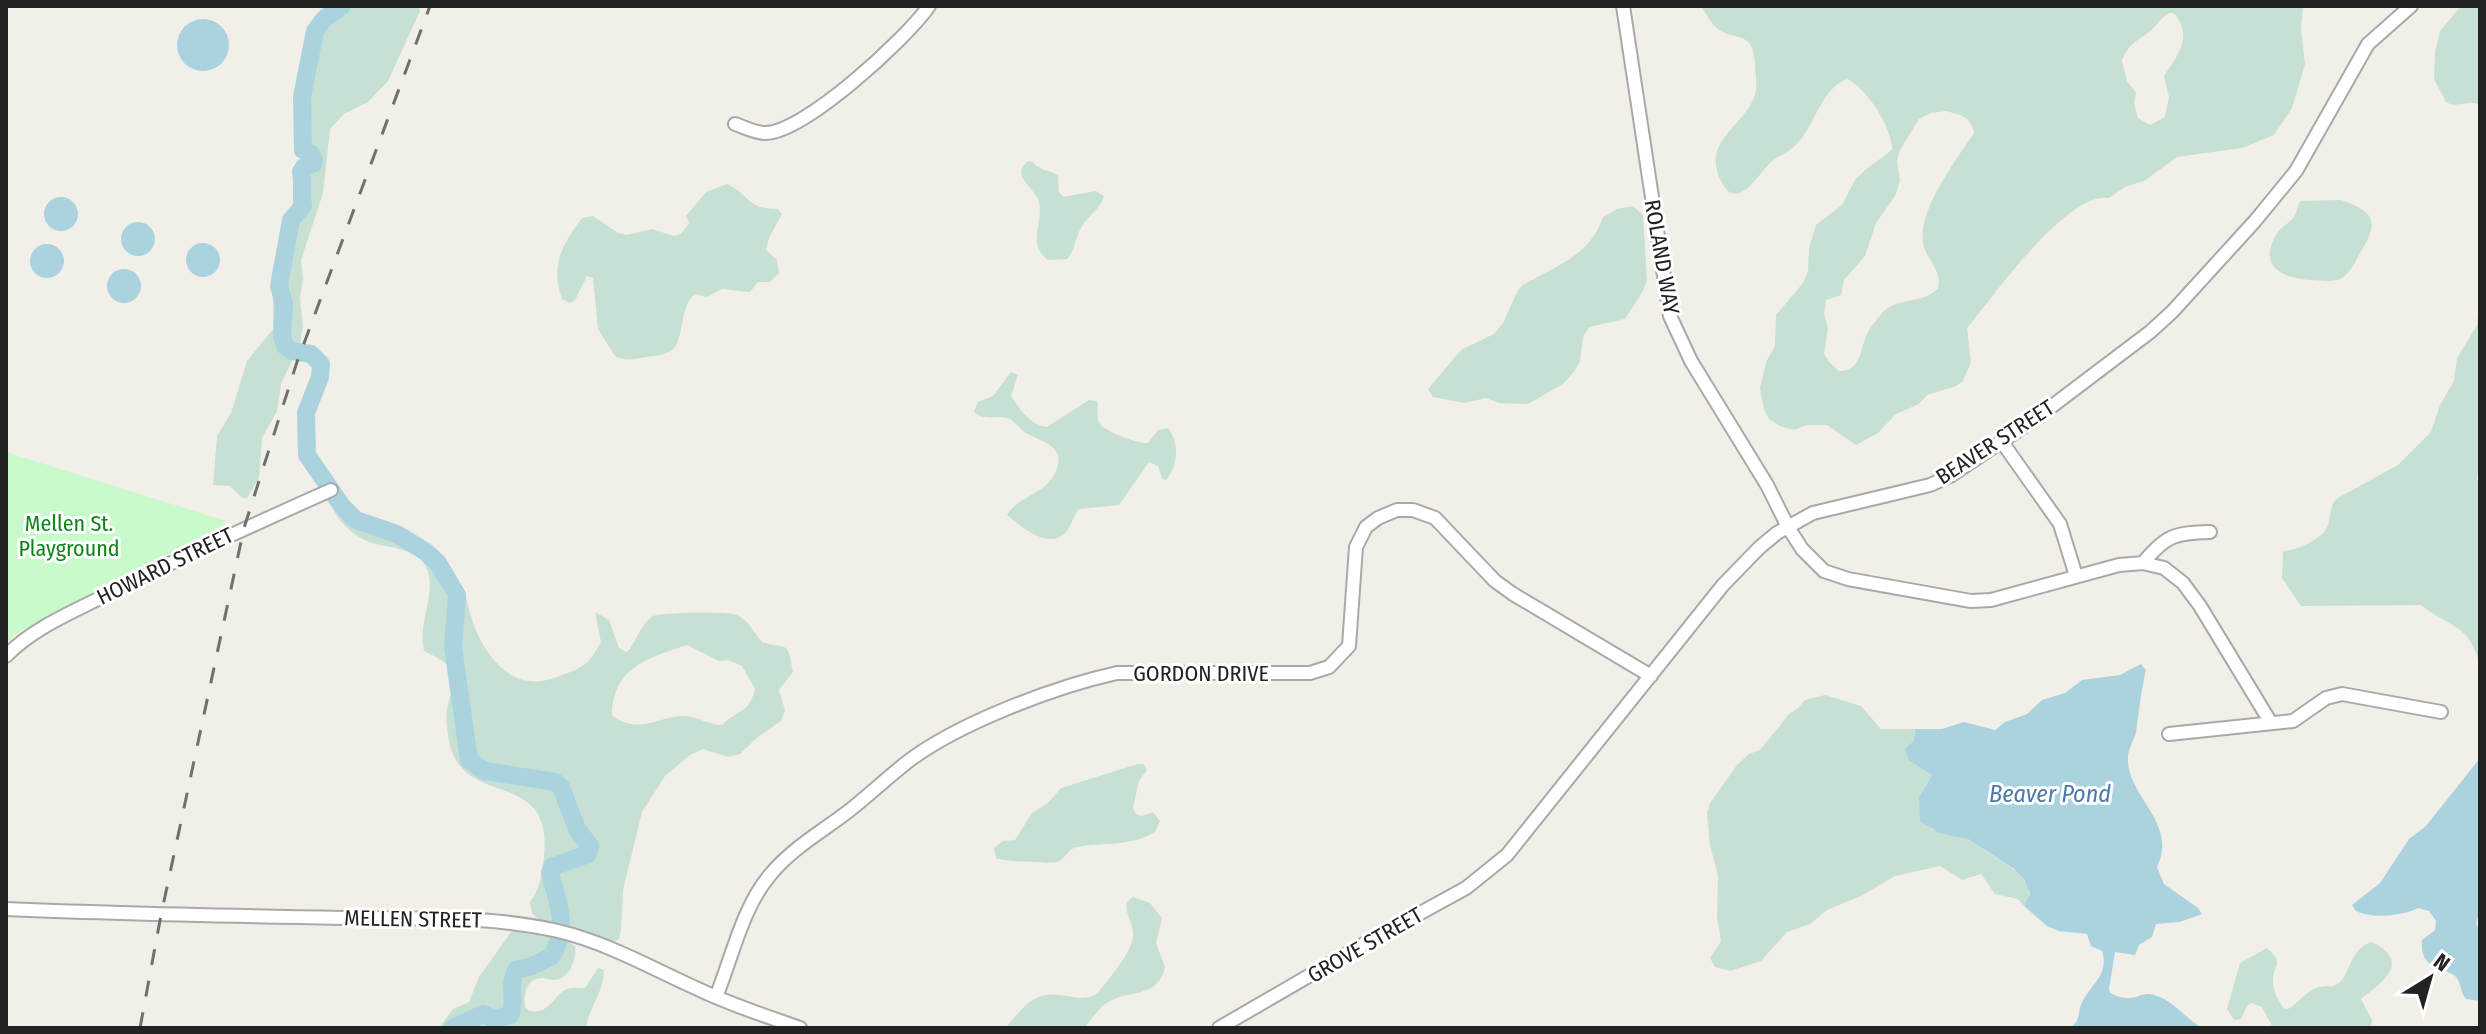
<svg xmlns="http://www.w3.org/2000/svg" width="2486" height="1034" font-family="'Fira Sans Condensed',sans-serif">
<rect width="100%" height="100%" fill="#f2efe9"/>
<!-- wetland -->
<path fill="#c6e0d4" fill-rule="evenodd" d="M343,6H419L420,11L388,81L368,102L344,114L330,129L323,193L301,260L303,278L300,298L303,326L300,344L281,384L277,411L262,438L259,478L247,498H242L230,486L213,485L217,436L231,413L247,361L273,329V283L304,194V111L314,42L321,26Z
M1701,6H2303L2301,29L2305,64L2292,108L2274,135L2242,148L2177,157L2144,181L2125,187L2109,198C2066,192 1994,296 1967,328L1971,362L1963,381L1956,386L1927,395L1919,404L1896,414L1878,433L1856,445L1827,425H1807L1794,430L1780,426L1769,419L1764,410L1760,388L1766,362L1775,346L1776,315L1803,283L1808,271L1809,248L1816,225L1842,205L1855,180L1865,170L1892,150C1893,129 1866,87 1847,79C1817,91 1816,131 1790,150C1784,155 1776,156 1770,163C1758,174 1737,214 1721,181C1716,171 1714,162 1717,151C1725,130 1748,116 1755,95C1758,86 1755,74 1755,64C1754,56 1754,48 1748,42C1741,35 1733,37 1725,33C1713,29 1708,16 1701,6ZM2169,13H2174C2194,37 2177,56 2164,76L2169,97L2165,117L2150,125L2138,118L2134,103L2136,93L2127,81L2122,61C2128,44 2136,42 2149,32C2157,26 2160,18 2169,13ZM1946,111C1961,115 1971,116 1974,133C1957,159 1914,214 1924,247C1929,262 1942,271 1938,288C1923,305 1898,296 1882,313C1877,319 1870,328 1867,334C1860,349 1861,372 1839,371L1830,363L1824,354L1828,328L1824,314L1826,300L1841,295L1844,280L1865,256L1876,223L1895,196L1900,181L1897,161L1900,150L1919,119L1931,113Z
M2461,6H2480V105C2468,99 2457,109 2446,102L2434,79L2435,52L2440,31Z
M1028,161L1033,162C1042,173 1049,168 1058,176L1059,192L1063,197L1096,191L1104,196C1101,209 1087,216 1081,228C1075,238 1075,251 1067,259L1048,260C1026,244 1044,224 1039,202C1035,187 1009,176 1028,161Z
M727,184C751,195 745,209 778,209L782,214L769,238L766,250L777,260L779,273L770,282H758L750,292L722,289L707,297L695,294C678,308 685,342 671,351C664,355 653,356 646,357C634,359 625,362 615,356L598,329L593,278L587,276L575,300L570,303L562,299C550,265 562,245 582,218L593,216L618,233L627,235L652,229L674,236L681,234L689,223L686,216L706,192Z
M2341,200C2375,212 2380,221 2360,253C2356,261 2350,273 2342,278C2334,283 2320,280 2311,280C2282,278 2258,267 2276,235C2280,227 2289,224 2294,217C2298,211 2296,206 2301,201Z
M1633,206L1643,215L1647,280L1643,291L1625,319L1589,327L1583,337L1580,361L1574,372L1563,384L1528,404L1499,403L1486,398L1464,403L1433,397L1428,389L1461,350L1494,334L1503,323L1518,290L1523,285C1557,265 1590,256 1603,217L1617,209Z
M2480,291V448L2477,480L2480,485V665C2468,622 2451,629 2421,605L2301,606L2282,578L2283,551C2296,551 2325,538 2328,525C2331,514 2329,509 2336,499L2398,465L2431,432L2440,405L2454,381L2457,358L2477,325Z
M1011,372L1018,375L1011,396C1020,409 1029,425 1047,427L1089,400L1097,401C1099,408 1096,416 1099,422C1102,431 1139,444 1148,443L1158,430L1168,428C1180,443 1178,466 1166,480L1162,479L1158,466L1149,462L1119,505L1079,509C1073,516 1072,525 1066,532C1048,551 1022,527 1007,515C1017,497 1043,495 1054,475C1070,446 1041,442 1024,432C1019,428 1015,422 1010,419C998,414 985,422 974,412L978,402L993,396Z
M335,499L341,500L367,519C388,517 393,525 410,536C430,549 448,561 459,582C468,597 469,613 475,628C488,661 516,692 554,678C581,668 587,668 601,642L595,612L609,620L619,648L626,652L630,649C636,639 642,625 651,617C656,612 727,611 737,615C749,620 753,632 762,642C789,651 787,638 793,672L779,690L785,710L781,721L758,737L740,754L728,757L703,749L690,755L665,776L642,812L623,890L621,930L619,939L614,942L571,933L562,925L539,920L532,913L530,902C541,887 542,874 544,856C553,768 468,809 450,746C448,736 445,719 447,709C450,694 459,676 445,663C439,658 430,654 424,651C418,625 433,601 429,576C424,545 388,550 367,541C351,534 338,521 332,506ZM687,645L719,661L728,660L742,666L755,689C749,714 738,709 722,725C709,725 699,717 685,716C658,716 638,736 612,715C613,667 648,658 687,645Z
M1825,695L1861,706L1881,729H1915L1914,740L1905,749L1932,775L1919,797L1931,829C1943,835 1957,834 1968,839C1976,843 1983,850 1990,854C2006,864 2042,883 2024,906L2018,899L1995,894L1981,874L1962,880L1940,866L1895,876L1861,896L1827,910L1810,924L1787,932L1761,961L1730,971L1715,967L1710,958L1721,941L1717,916L1718,876L1710,845L1707,813L1710,803L1737,765L1749,754L1760,750L1789,714L1798,708L1805,700Z
M1138,764H1144L1147,770L1139,781L1133,808L1136,814L1142,816L1153,812L1160,821L1155,832C1130,847 1104,842 1077,847C1067,849 1066,859 1057,862C1051,864 1001,861 996,858L994,848L1003,841L1015,840L1032,813L1048,803L1061,788Z
M1133,897L1150,903L1162,918L1156,943L1165,967C1158,1000 1128,988 1105,1004C1097,1010 1091,1021 1084,1028H1005C1013,1020 1022,1007 1031,1001C1057,984 1078,1007 1098,993C1108,979 1135,950 1133,933C1133,921 1124,914 1127,902Z
M516,929L554,938L562,937L575,946C577,958 570,980 554,980C550,980 546,978 542,978C525,979 524,995 525,1007L529,1011C553,1015 554,990 571,988C576,987 580,989 585,988L598,968L604,970C604,992 589,1007 586,1028H439L453,1009L469,1002L479,977L511,932Z
M2372,942C2412,962 2383,982 2361,999L2372,1020L2371,1028H2273L2262,1007L2251,1003L2247,1006L2241,1019L2234,1020L2227,1009L2240,963L2267,948C2286,965 2272,964 2273,983C2273,992 2279,1000 2283,1008L2288,1009C2299,1003 2305,991 2319,987C2327,985 2335,989 2342,980C2351,967 2353,947 2372,942Z"/>
<!-- park -->
<path fill="#c8facc" d="M6,452L226,521L224,525L15,634L6,643Z"/>
<!-- water -->
<path fill="#aad3df" d="M177 45a26 26 0 1 1 52 0a26 26 0 1 1-52 0Z
M44 214a17 17 0 1 1 34 0a17 17 0 1 1-34 0Z
M121 239a17 17 0 1 1 34 0a17 17 0 1 1-34 0Z
M186 260a17 17 0 1 1 34 0a17 17 0 1 1-34 0Z
M30 261a17 17 0 1 1 34 0a17 17 0 1 1-34 0Z
M107 286a17 17 0 1 1 34 0a17 17 0 1 1-34 0Z
M2141,664L2146,670C2141,691 2139,711 2136,732C2134,740 2129,748 2128,756C2125,796 2179,822 2157,867L2164,884L2198,908L2202,914L2180,922L2156,924L2152,937L2139,945L2135,955L2115,952L2109,989L2110,993C2137,1006 2137,990 2154,995C2174,1000 2185,1019 2203,1028H2070C2081,1020 2077,1015 2081,1005C2089,985 2110,976 2102,951L2091,946L2087,934L2059,931L2047,926L2024,906L2030,894L2025,881L2014,869L1968,839L1939,833L1920,821L1919,797L1932,775L1909,760L1905,749L1914,740L1915,729H1942L1964,722L1995,730L2005,722L2027,714L2042,700L2065,693L2082,680L2120,675Z
M2480,758V913L2476,922L2480,934V1001L2466,999C2460,992 2461,981 2455,976C2438,964 2420,969 2422,940L2435,930L2436,921L2429,911L2418,908C2403,916 2372,919 2356,911L2352,905L2380,883L2409,839L2426,826Z"/>
<g fill="none" stroke-linecap="round" stroke-linejoin="round">
<!-- river -->
<path stroke="#aad3df" stroke-width="18" d="M342,6L325,18L315,31L302,97L303,150L311,154L314,160L313,164L304,167L301,172C304,185 300,193 303,206L291,220L279,286L284,304L282,337L285,346L292,351L311,354L321,364L320,377L306,413L307,455L342,506L356,520L397,534L426,552L438,563L457,595L453,647L469,760L485,771L555,782L561,787L577,829L590,846L588,854L552,867L550,873C558,904 569,925 552,956L532,966L516,970C507,989 517,999 510,1015L494,1019L483,1014L453,1028"/>
<defs>
<path id="minor" d="M1623,6L1670,316L1691,361L1767,485L1788,527L1802,549L1824,571L1848,579L1971,601L1991,600L2119,565L2143,563L2164,568L2183,583L2200,606L2271,723
M735,124C744,127 755,133 765,133C804,133 906,39 929,6
M2002,442L2060,524L2076,576
M2143,563C2166,535 2175,533 2210,532
M6,656C34,627 75,611 110,593C183,556 257,523 331,490
M2169,734L2293,721L2326,698L2342,694L2441,712
M6,909C119,914 233,916 346,918C418,919 488,915 558,931C608,943 651,968 698,989C731,1005 766,1016 800,1028
M716,997C732,958 742,908 770,875C792,848 823,831 850,810C869,795 887,778 906,763C956,724 1054,687 1117,673H1310L1329,667L1349,646L1356,547L1366,527L1378,518L1397,510H1413L1435,518L1495,581L1513,594L1651,676
M1219,1028L1362,945L1466,888L1507,855L1723,585L1760,547L1777,533L1813,513L1930,485L1950,476L2035,419L2150,332L2172,312L2255,221L2296,171L2368,44L2411,6"/>
</defs>
<!-- minor casing -->
<use href="#minor" stroke="#a9a9a9" stroke-width="16"/>
<!-- minor -->
<use href="#minor" stroke="#fff" stroke-width="12"/>
<!-- rail -->
<path stroke="#707070" stroke-width="3" stroke-dasharray="16 16" stroke-linecap="butt" d="M140,1028L161,915L244,528L297,362L430,6"/>
</g>
<g text-anchor="middle" dominant-baseline="central" stroke-width="6" stroke-linejoin="round" paint-order="stroke">
<!-- street labels -->
<g font-size="22" fill="#222" stroke="#fff">
<text transform="translate(1662 257) rotate(80)">ROLAND WAY</text>
<text transform="translate(1995 442) rotate(-33)">BEAVER STREET</text>
<text transform="translate(165 566) rotate(-26)">HOWARD STREET</text>
<text x="1201" y="673">GORDON DRIVE</text>
<text transform="translate(413 919) rotate(1)">MELLEN STREET</text>
<text transform="translate(1365 945) rotate(-30)">GROVE STREET</text>
</g>
<!-- park labels -->
<g font-size="22" fill="#0c8416" stroke="#fff">
<text x="69" y="523">Mellen St.<tspan x="69" dy="25">Playground</tspan></text>
</g>
<!-- water labels -->
<g font-size="24" font-style="italic" fill="#4a7aab" stroke="#fff">
<text x="2050" y="794">Beaver Pond</text>
</g>
</g>
<!-- border -->
<rect width="2486" height="1034" fill="none" stroke="#222222" stroke-width="16"/>
<!-- north arrow -->
<g transform="translate(2430 978) rotate(37)" stroke="#ffffff" stroke-width="6" paint-order="stroke">
<path d="M0-6L14 30L0 20L-14 30Z" fill="#222222"/>
<text y="-12" font-size="22" font-weight="bold" text-anchor="middle" fill="#222222">N</text>
</g>
</svg>
